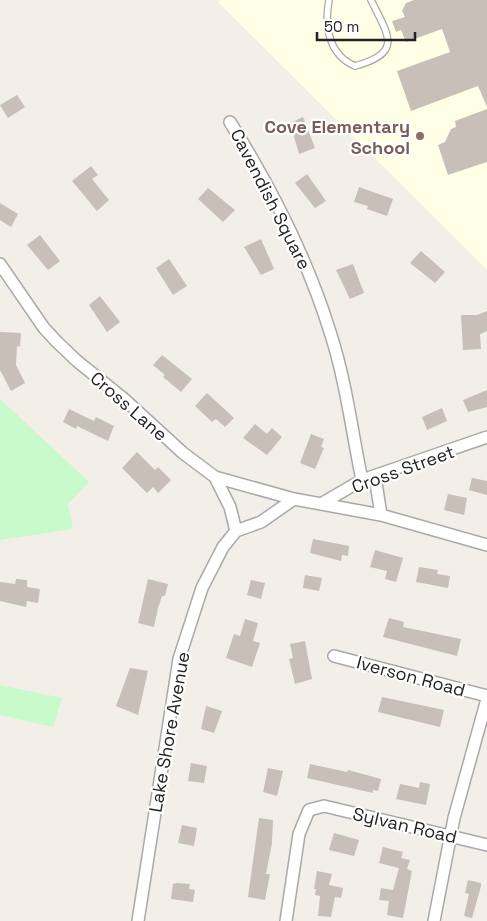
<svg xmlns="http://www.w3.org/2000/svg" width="487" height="921" font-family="'Space Grotesk',sans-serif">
<rect width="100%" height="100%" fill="#f2efe9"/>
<!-- education -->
<path fill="#ffffe5" d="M222,0H487V270L217,1Z"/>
<!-- park -->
<path fill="#c8facc" d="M0,399L89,482L68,504L73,529L0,540Z
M0,685L62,698L53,727L0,715Z"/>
<!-- building -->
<path fill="#c7bfb8" d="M414,0H487V107L478,86L411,111L397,71L450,52L442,29L406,42L401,30L396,32L392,21L405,17L402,11L406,3Z
M17,95L25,107L8,118L0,105Z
M487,109V162L448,175L438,145L445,142L451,129L456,127L455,121Z
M303,117L315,148L299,154L290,123Z
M91,166L98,175L92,179L109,200L97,211L72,181Z
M307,174L326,201L315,208L295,183Z
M359,187L393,199L387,216L367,209L368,206L354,202Z
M208,188L235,210L223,222L198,199Z
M0,203L18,214L11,227L0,220Z
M40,235L60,261L48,270L27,245Z
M261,239L274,269L261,275L244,247Z
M421,251L445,272L435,283L410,263Z
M169,259L187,286L173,295L156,268Z
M353,264L364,293L350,299L336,270Z
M100,296L120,322L107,332L89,305Z
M487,311V331L480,334L481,349L463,350L461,315H477Z
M0,332L21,333L20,347L17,346L16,365L25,383L11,391L0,370Z
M162,355L192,379L181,392L163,377L165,375L153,365Z
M487,390V407L468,412L463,400Z
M207,393L234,418L225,427L216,419L212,422L195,406Z
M442,408L447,421L427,430L422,417Z
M69,409L94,421L96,417L114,426L108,441L77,426L76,429L63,422Z
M255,424L267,434L272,428L282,437L267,455L243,438Z
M311,434L324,439L321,447L324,448L315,469L300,463Z
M137,452L155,470L158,467L171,480L158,493L153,487L147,493L122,468Z
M472,478L487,481V495L469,490Z
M448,494L467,498L464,515L444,510Z
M313,539L349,546L348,556L342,555L341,561L310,553Z
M375,550L403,558L396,582L385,579L387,571L370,567Z
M419,567L438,570L437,574L450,576L448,588L416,582Z
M305,575L322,578L319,591L303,588Z
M16,579L27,580V587L40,589L38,603L27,601L26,607L0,601V582L15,584Z
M148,579L168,584L165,596H162L158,608L154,627L138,623Z
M251,580L265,583L261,599L247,595Z
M389,618L404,622L403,627L461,639L457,656L383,637Z
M245,619L258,623L253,641L260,643L252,667L226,658L234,634L240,636Z
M305,641L312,679L295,684L289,659L293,658L290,644Z
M130,668L148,671L138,715L116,706Z
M382,697L444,710L440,727L378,712Z
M206,706L222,711L214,733L201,729Z
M191,763L207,766L204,783L188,781Z
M310,764L347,772L348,770L381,779L378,791L373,790V793L307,778Z
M268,768L283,771L277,796L263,792Z
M420,782L430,784L426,805L396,799L400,784L419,788Z
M259,818L273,820L272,843L266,874H270L265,900L248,897Z
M182,825L197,828L194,846L178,843Z
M334,833L359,840L354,856L329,850Z
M383,847L403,852L401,858L410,860L407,869L412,871L403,918L387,915L389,901L379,900L381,888L393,890L399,868L379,863Z
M317,871L332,874L329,885L343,888L341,898L335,897L331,917L318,916L320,896L315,895L316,889H314Z
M468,880L481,883V886L472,918L464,916L469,894L465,893Z
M177,883L190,884L189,889L195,890L193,902L171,899L173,884Z"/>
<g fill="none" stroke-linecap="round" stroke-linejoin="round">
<defs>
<path id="service" d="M329,0C324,27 329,55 355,66C404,53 388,35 371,0"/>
<path id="minor" d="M230,122C272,189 308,260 331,335C346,382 352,432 362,480
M0,264L44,328L57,342L77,361L124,399L183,453L215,477L294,499L381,515L487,545
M375,476L381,515
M215,477L230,507L236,531
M321,504L362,480L487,437
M334,656L487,696
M138,921L179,659L202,588L223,547L236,531L261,522L294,499
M286,921L299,834L309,810L324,806L487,845
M434,921L454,818L487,699"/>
</defs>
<!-- service casing -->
<use href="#service" stroke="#a9a9a9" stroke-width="8"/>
<!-- minor casing -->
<use href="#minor" stroke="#a9a9a9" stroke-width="14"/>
<!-- service -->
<use href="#service" stroke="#fff" stroke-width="5.5"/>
<!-- minor -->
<use href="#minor" stroke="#fff" stroke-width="11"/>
</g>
<!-- markers -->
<circle fill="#8d6e63" stroke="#fff" stroke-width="2" cx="420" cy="136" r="5"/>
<g text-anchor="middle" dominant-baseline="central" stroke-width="4.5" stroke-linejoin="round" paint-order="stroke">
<!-- education labels -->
<g font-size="18" font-weight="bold" fill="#785e54" stroke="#fff" text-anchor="end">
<text x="410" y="126">Cove Elementary<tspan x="410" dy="21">School</tspan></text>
</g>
<!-- street labels -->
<g font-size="18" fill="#222" stroke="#fff">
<text transform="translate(271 199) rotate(63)">Cavendish Square</text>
<text transform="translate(129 406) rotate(41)">Cross Lane</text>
<text transform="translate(403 469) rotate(-20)">Cross Street</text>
<text transform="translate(411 676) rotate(15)">Iverson Road</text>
<text transform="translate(169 732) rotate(-80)">Lake Shore Avenue</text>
<text transform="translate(405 825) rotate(13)">Sylvan Road</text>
</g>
</g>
<!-- scale -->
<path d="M317 32v8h98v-8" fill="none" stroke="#222222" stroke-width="2.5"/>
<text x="324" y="32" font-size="15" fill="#222222" stroke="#ffffff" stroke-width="4" paint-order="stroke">50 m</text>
</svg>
